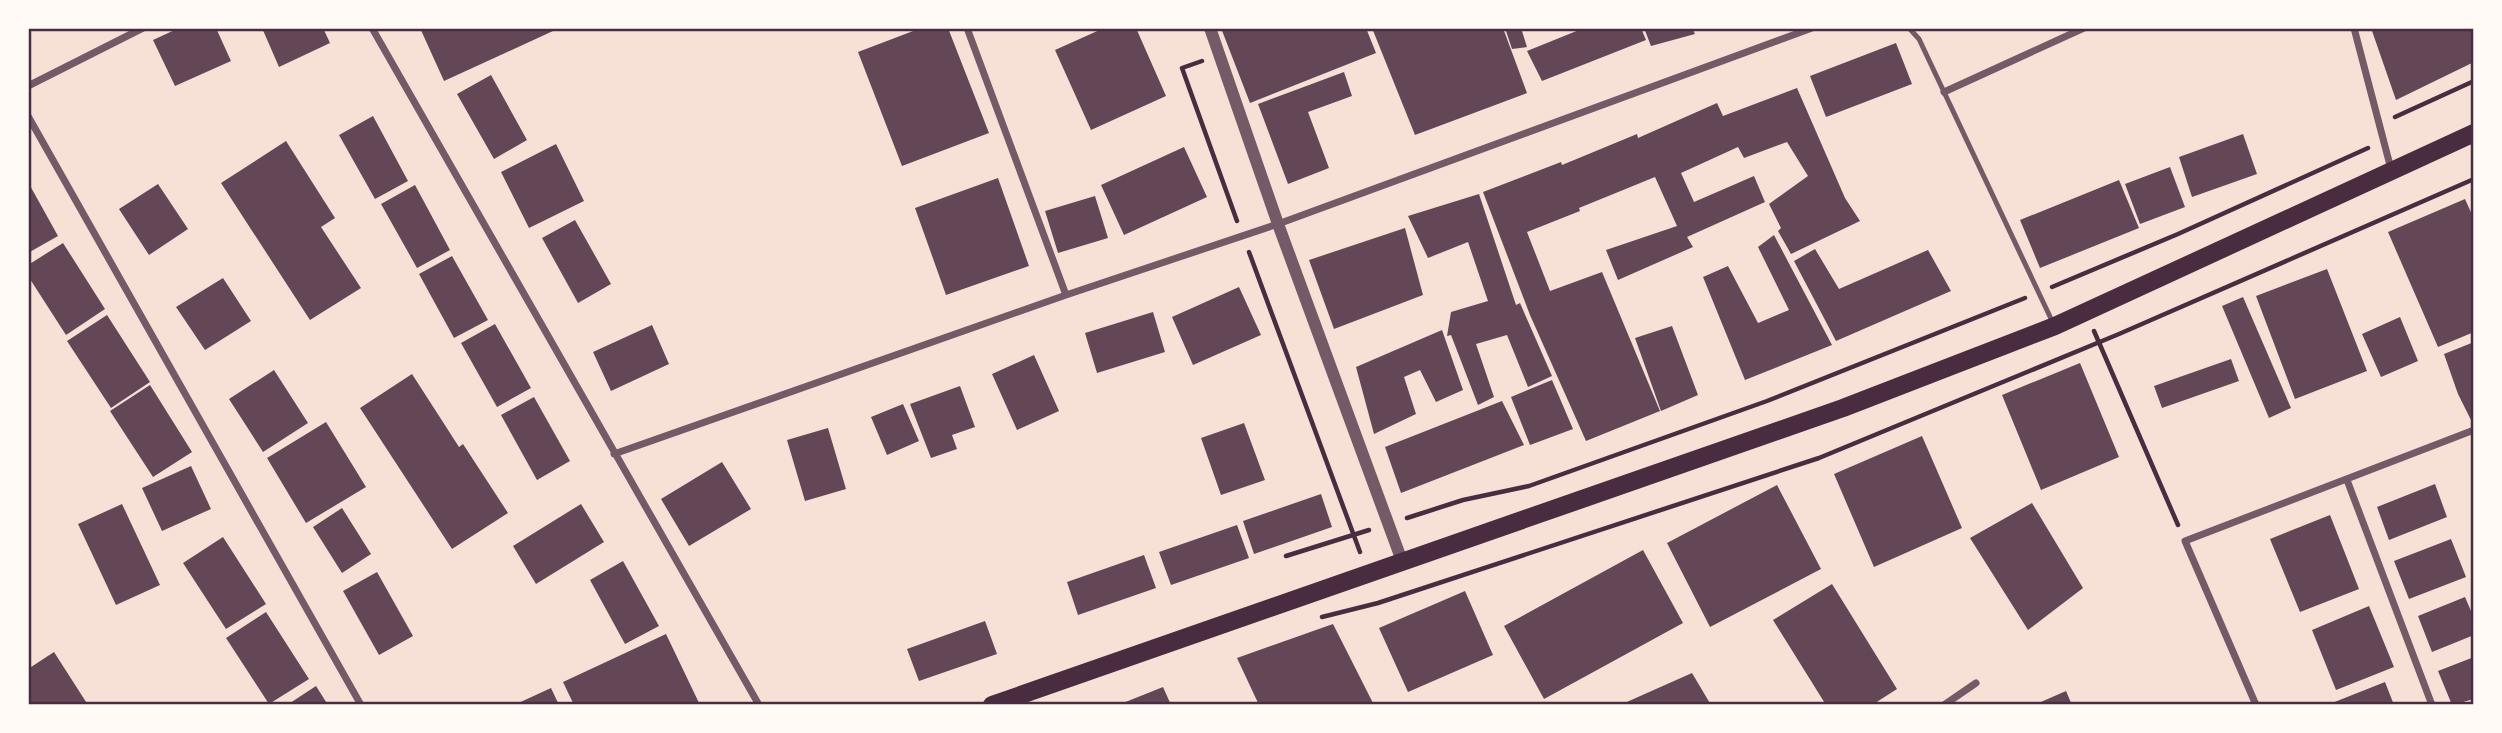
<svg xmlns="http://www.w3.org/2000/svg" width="2502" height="733" font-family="Helvetica,sans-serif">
<rect width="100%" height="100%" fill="#f7e1d7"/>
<!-- building -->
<path fill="#644757" d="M179,28H216L231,61L175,86L153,40Z
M262,28H323L330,43L279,67Z
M420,28H552L553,31L444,81Z
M921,28H948L989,133L902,166L858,52Z
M1104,28H1136L1166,96L1091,130L1055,50Z
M1221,28H1366L1376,53L1250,103Z
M1372,28H1503L1527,93L1415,135Z
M1505,28H1521L1527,47L1512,49Z
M1584,28H1641L1646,40L1542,81L1527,51Z
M1644,28H1692L1695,34L1651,46Z
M2371,28H2474V62L2396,100Z
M1896,43L1912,84L1826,117L1810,76Z
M1344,72L1352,96L1308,112L1329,168L1288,184L1258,104Z
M491,75L527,140L494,159L457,94Z
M1797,88L1845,198L1860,221L1791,254L1778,231L1781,228L1769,204L1808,176L1787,142L1744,158L1738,147L1681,173L1694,202L1754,176L1765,202L1687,237L1693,247L1618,280L1606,250L1677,226L1655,177L1579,208L1580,211L1527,232L1550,291L1602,272L1660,411L1586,441L1530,315L1483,192L1561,162L1562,165L1637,134L1638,138L1717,103L1723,116Z
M373,116L408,181L375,199L339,135Z
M2243,134L2257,174L2192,197L2179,157Z
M286,141L335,218L321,227L361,288L310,320L221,183Z
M556,144L584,201L529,228L501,172Z
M1184,147L1207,197L1124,235L1101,185Z
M2170,167L2185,207L2140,224L2125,184Z
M998,178L1029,266L946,295L915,208Z
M2119,180L2139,228L2040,268L2020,220Z
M28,182L58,236L28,253Z
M158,184L188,229L149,255L119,209Z
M415,185L450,250L417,268L381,204Z
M1479,194L1516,305L1520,303L1552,376L1528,387L1507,335L1476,344L1494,397L1478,405L1451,335L1447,336L1451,312L1488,301L1468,242L1428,258L1408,216Z
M1095,196L1108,238L1058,253L1045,211Z
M2465,199L2474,219V332L2438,347L2388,232Z
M575,220L611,284L578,303L542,238Z
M1405,228L1423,295L1334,329L1309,260Z
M1774,235L1832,345L1745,380L1703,277L1728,266L1758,323L1789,310L1758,247Z
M63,243L105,309L66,335L28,276V265Z
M1815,249L1839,289L1928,250L1951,291L1836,341L1794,261Z
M452,256L488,320L454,338L419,274Z
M2327,269L2367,371L2295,399L2256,296Z
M223,278L251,321L205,350L176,307Z
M1239,287L1261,335L1193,365L1172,317Z
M2243,297L2291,408L2269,418L2222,306Z
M1153,312L1165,352L1097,373L1085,333Z
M107,315L150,382L111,408L67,341Z
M2400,317L2418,361L2381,377L2362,334Z
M495,324L531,388L497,407L461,343Z
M652,325L669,364L611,391L593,352Z
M1672,326L1698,395L1661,411L1635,338Z
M1442,330L1463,390L1436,402L1420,370L1404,377L1416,414L1374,434L1356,367Z
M2474,342V426L2458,394L2444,354Z
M1034,355L1059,411L1017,430L992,374Z
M2231,359L2239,381L2162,408L2154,386Z
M2080,363L2119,457L2041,490L2002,395Z
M274,370L308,423L263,452L229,399Z
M412,374L459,447L463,444L508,513L452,549L360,408Z
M1552,380L1573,429L1530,445L1511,397Z
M150,385L192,452L153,477L110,411Z
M960,386L975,427L952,435L957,449L931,458L910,404Z
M534,397L570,461L537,480L501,415Z
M1502,401L1524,445L1401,493L1385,447Z
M903,404L919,441L887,455L871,417Z
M326,422L366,487L306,523L267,458Z
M1244,423L1265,480L1221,495L1201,438Z
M828,428L846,489L805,501L787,440Z
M1922,436L1962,528L1874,567L1834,474Z
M722,462L751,509L689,546L661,499Z
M191,466L211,509L162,531L142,488Z
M2435,484L2447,517L2389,540L2377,507Z
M1777,485L1821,569L1710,627L1667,543Z
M1321,494L1332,527L1254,554L1243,521Z
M2032,503L2083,588L2028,630L1970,538Z
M122,504L160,585L116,605L78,524Z
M581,504L604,542L536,584L513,546Z
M342,508L371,554L342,573L313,527Z
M2330,515L2359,589L2300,612L2270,539Z
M1237,525L1249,558L1171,585L1159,552Z
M223,537L266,604L226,629L183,563Z
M2451,539L2466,577L2409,599L2394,561Z
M1643,550L1683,623L1544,699L1504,626Z
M1144,555L1156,588L1078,615L1067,582Z
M623,561L659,626L625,644L590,580Z
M377,572L413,636L379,655L343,591Z
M1832,584L1897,689L1872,705H1826L1773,620Z
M1465,591L1493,655L1408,692L1379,628Z
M2465,597L2474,618V635L2432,652L2418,616Z
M2369,606L2394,667L2336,690L2312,630Z
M266,612L309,679L269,704L226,638Z
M985,621L997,654L919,681L907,649Z
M1333,624L1374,705H1259L1237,658Z
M666,634L700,705H574L563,682Z
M54,652L88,705H32L28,699V669Z
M2474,657V699L2452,705L2438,671Z
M1692,673L1711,705H1620Z
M2385,682L2394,705H2327Z
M316,686L328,705H287Z
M1163,687L1171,705H1118Z
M551,688L559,705H514Z
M2066,691L2072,705H2034Z"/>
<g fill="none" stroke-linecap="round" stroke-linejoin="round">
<!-- path -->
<path stroke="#4a2c40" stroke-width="4.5" d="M1202,61L1182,68L1237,221
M2395,117L2474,81
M1249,252L1360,552
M2052,287L2178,234L2368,148
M2094,331L2178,525
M1407,518L1463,500L1529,486L1767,401L2025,298
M1286,556L1369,530
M1322,617L1378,603L1819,458L2119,334L2474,179"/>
<!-- service -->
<path stroke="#755966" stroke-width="5" d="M1909,28L1919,39L2053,323"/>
<!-- minor -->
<path stroke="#755966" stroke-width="7" d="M372,28L759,705
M967,28L1066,295
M2354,28L2391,169
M28,86L143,28
M1944,92L2084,28
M28,116L361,705
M614,454L1066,295L1278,224L1812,28
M2347,480L2432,705
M1944,705L1976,683
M2256,705L2185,541L2474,430"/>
<!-- tertiary -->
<path stroke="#755966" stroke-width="12" d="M1210,28L1278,224L1402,561"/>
<!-- primary -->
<path stroke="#4a2c40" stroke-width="18" d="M992,705L1843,408L2055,326L2474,133"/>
</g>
<!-- border -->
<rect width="2502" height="733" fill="none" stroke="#fffaf5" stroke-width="60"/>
<rect x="30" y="30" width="2442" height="673" fill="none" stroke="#4a2c40" stroke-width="2.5"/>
</svg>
